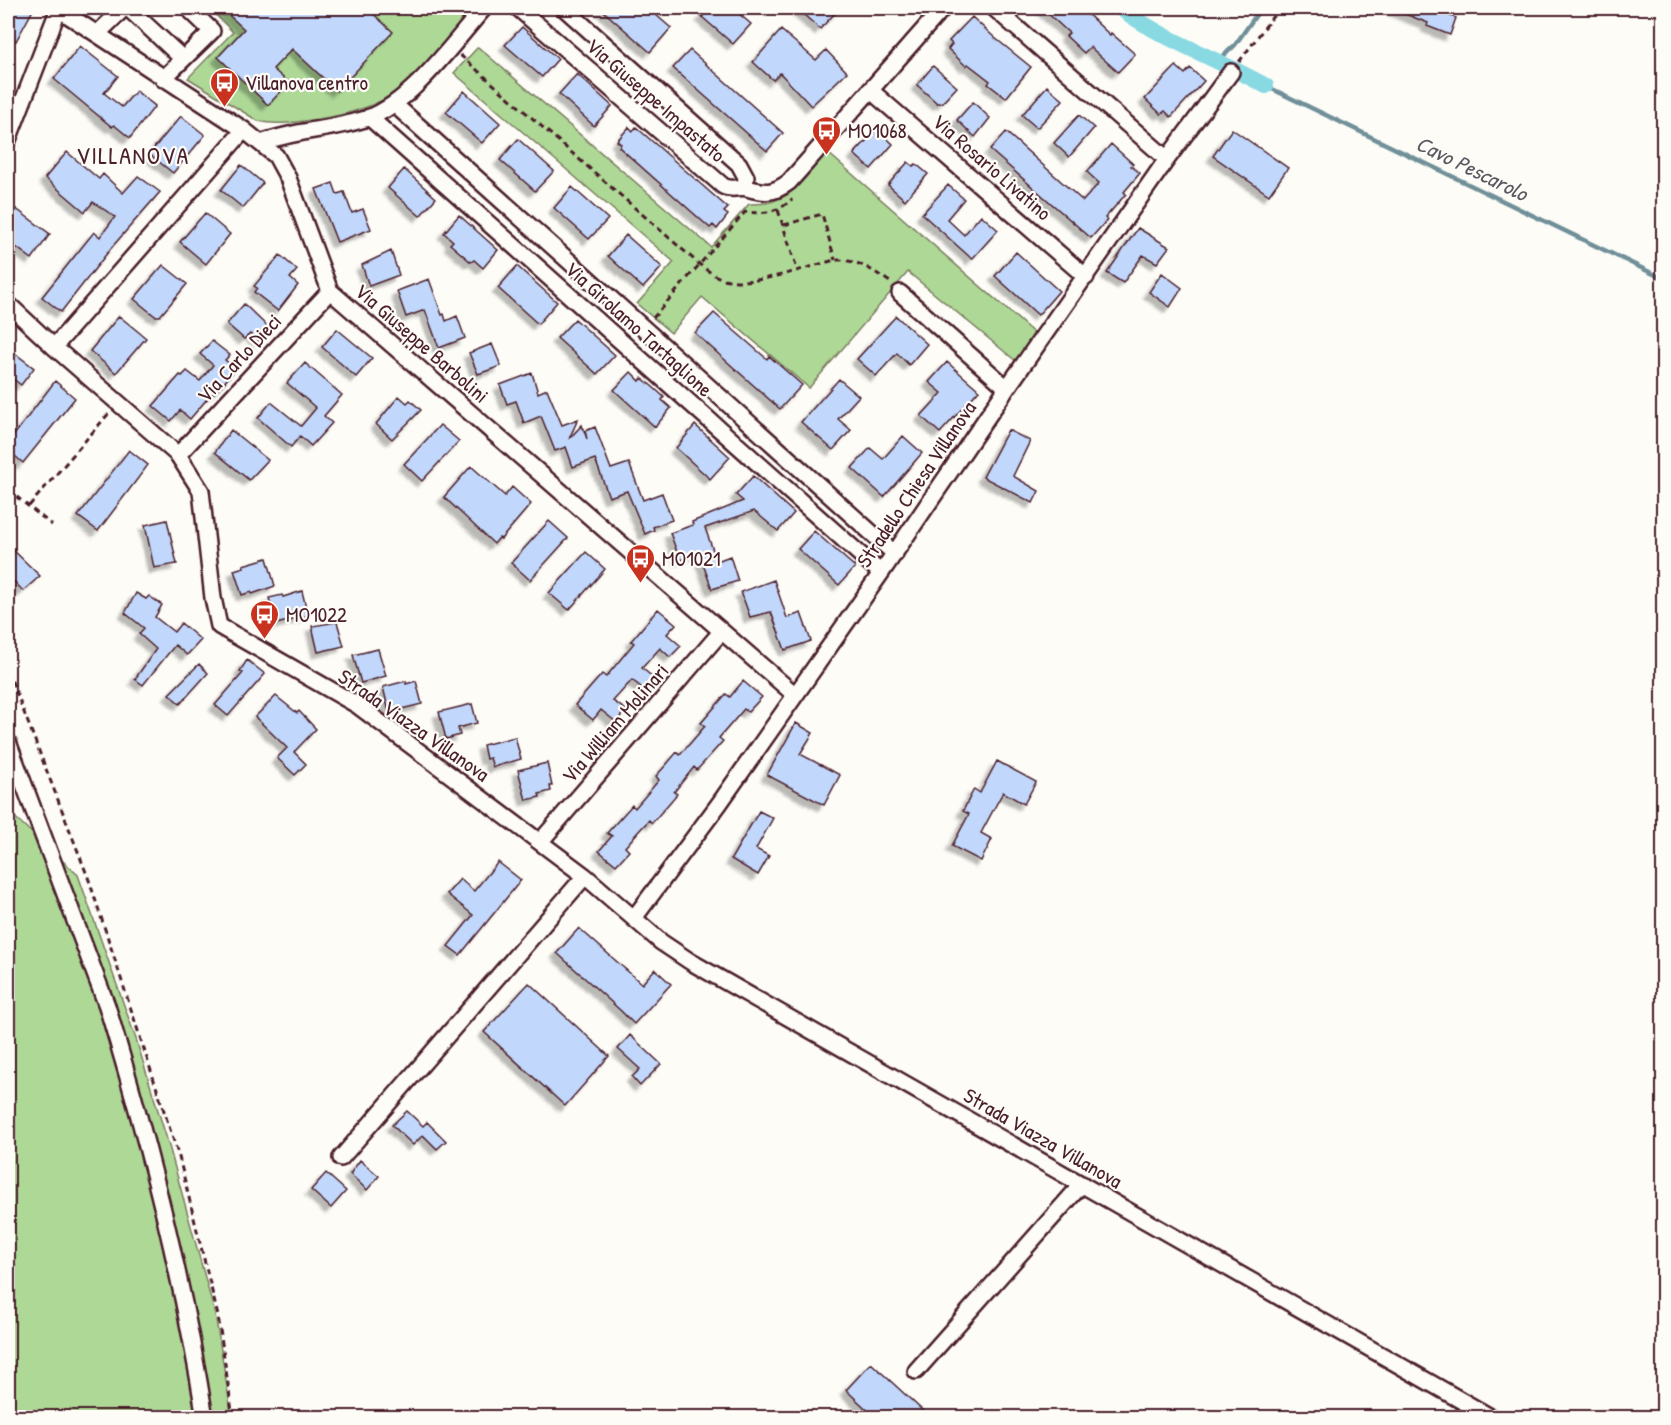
<svg xmlns="http://www.w3.org/2000/svg" width="1671" height="1425" font-family="'Patrick Hand',sans-serif">
<defs>
<filter id="shadow"><feDropShadow dx="-5.5" dy="5.5" stdDeviation="1.5" flood-color="#0004"/></filter>
</defs>
<rect width="100%" height="100%" fill="#fdfcf7"/>
<filter id="ink" filterUnits="userSpaceOnUse"><feTurbulence type="fractalNoise" baseFrequency=".0167" numOctaves="2"/><feDisplacementMap in="SourceGraphic" scale="12" xChannelSelector="R" yChannelSelector="G"/><feConvolveMatrix kernelMatrix="1 2 1 2 8 2 1 2 1" color-interpolation-filters="sRGB"/></filter>
<g filter="url(#ink)">
<!-- green -->
<path fill="#add896" stroke="#7c7c60" stroke-width="1.5" d="M211,8H474C449,35 425,69 395,92C374,108 343,115 318,119C298,122 277,126 258,121L188,78L233,32L210,9Z
M478,47L711,247L749,204C792,205 801,181 827,152L1036,335L1017,362L908,272L809,388L702,297L671,333L637,304L674,262L454,73Z
M8,811L78,875L136,1039L169,1146L215,1314L232,1417H8Z"/>
<g fill="none" stroke-linecap="round" stroke-linejoin="round">
<!-- stream -->
<path stroke="#6f8f98" stroke-width="4.5" d="M1219,60L1235,45L1261,8
M1266,86L1664,279"/>
<!-- canal -->
<path stroke="#88d9e1" stroke-width="16" d="M1120,8C1163,40 1218,59 1266,86"/>
</g>
<!-- building -->
<path fill="#c1d7fb" stroke="#4a1f2b" stroke-width="1.5" filter="url(#shadow)" d="M8,8H34L16,41L8,37Z
M221,8H367L393,32L337,91L292,49L273,69L289,83L268,105L218,57L244,29Z
M600,8H648L671,28L650,52Z
M710,8H732L751,24L733,44L702,17Z
M796,8H840L820,29Z
M1042,8H1081L1110,35L1111,33L1135,54L1118,72L1090,47L1084,53L1066,36L1069,33Z
M1390,8H1429L1456,18L1450,35L1427,26L1428,23Z
M972,17L995,38L1031,67L1006,98L988,84L990,81L968,64L966,66L948,49L952,44L949,41Z
M522,27L558,59L542,77L505,45Z
M781,30L816,60L826,50L847,72L811,106L780,73L773,80L753,62Z
M80,46L118,76L104,93L122,107L136,91L155,106L130,138L114,125L112,127L54,79Z
M690,50L783,133L767,151L673,68Z
M933,66L957,87L942,103H937L917,85Z
M1176,66L1185,74L1190,68L1204,81L1171,117L1165,111L1161,114L1145,99Z
M577,74L612,106L594,126L559,94Z
M1047,86L1063,100L1037,128L1022,115Z
M464,91L500,123L482,143L446,112Z
M973,102L990,118L975,137L957,120Z
M1079,115L1094,128L1069,157L1054,143Z
M181,116L205,135L173,173L149,154Z
M629,127L633,131L636,127L728,208L724,212L728,215L717,229L713,225L710,228L619,147L621,144L617,141Z
M877,129L893,144L871,169L854,154Z
M1232,129L1288,168L1269,195L1213,156Z
M1006,132L1083,201L1099,183L1087,172L1111,144L1133,164L1131,166L1140,173L1124,192L1126,194L1105,218L1107,220L1091,238L990,150Z
M518,139L554,171L535,191L500,160Z
M67,152L99,179L103,174L123,193L138,176L160,192L112,247L61,312L42,297L94,232L100,237L115,217L93,202L85,212L45,178Z
M908,162L913,166L916,164L928,174L905,200L888,185Z
M241,165L263,183L243,208L221,190Z
M404,169L436,198L420,216L388,188Z
M333,183L337,194L344,192L352,213L363,209L371,229L337,242L316,189Z
M948,185L964,199L947,219L964,235L981,215L998,230L972,259L922,214Z
M572,187L608,219L589,239L554,208Z
M15,208L50,234L32,259L8,241V218Z
M205,213L230,234L206,264L180,242Z
M459,215L498,250L483,268L474,260L471,262L450,244L453,241L444,233Z
M1138,228L1169,247L1157,263L1143,255L1123,283L1107,273Z
M626,235L662,267L643,288L608,256Z
M391,251L399,275L369,286L362,265Z
M1016,252L1059,291L1038,315L995,276Z
M280,255L297,270L290,278L298,285L278,311L254,292L257,288L254,286Z
M163,265L187,284L160,316H155L134,299Z
M517,266L557,302L538,324L498,288Z
M1162,273L1182,288L1170,307L1149,292Z
M429,279L442,315L444,314L446,321L457,316L465,338L439,348L425,310L406,317L397,291Z
M244,304L269,328L259,341L250,334L244,339L227,324Z
M714,313L767,359L769,356L802,385L780,409L695,333Z
M119,316L146,338L116,373L90,351Z
M896,316L927,344L909,365L897,353L876,376L857,359Z
M575,319L615,355L597,374L557,338Z
M337,329L372,358L356,377L322,347Z
M212,341L230,355L225,360L236,369L215,393L213,392L190,419L180,410L171,421L153,406L180,375L182,376L187,371L200,381L213,365L200,354Z
M492,344L501,366L478,374L469,353Z
M8,348L34,368L21,385L8,375Z
M947,362L979,390L940,433L921,416L942,393L929,382Z
M305,363L342,395L324,416L332,423L311,446L300,436L291,447L258,418L271,402L301,426L316,408L287,383Z
M631,372L640,381L642,378L653,387L664,397L662,400L671,408L655,427L614,390Z
M532,373L538,393L547,389L562,425L578,419L569,439L582,425L587,439L585,431L595,427L611,469L629,463L643,500L662,493L672,520L653,527L654,530L645,534L627,491L609,497L595,459L573,467L566,447L555,451L541,416L524,423L516,401L507,404L500,385Z
M839,379L859,396L838,419L851,430L833,450L801,422Z
M55,381L75,398L23,463L8,450V443Z
M399,396L407,403L410,400L421,410L392,439L376,424Z
M440,425L459,441L422,481L404,464Z
M695,425L730,457L710,479L676,448Z
M231,430L268,460L249,480L215,452Z
M1008,430L1030,441L1013,476L1039,491L1033,503L983,477Z
M903,436L922,453L884,497L852,468L870,448L883,459Z
M129,450L148,465L98,531L78,516Z
M471,466L505,496L512,487L531,504L501,539L499,538L494,544L444,497Z
M753,476L794,513L778,531L754,511L705,528L717,561L730,556L738,581L712,589L699,553L680,560L670,533L693,525L692,522L743,501L736,495Z
M167,520L177,564L154,568L145,525Z
M549,521L568,538L530,580L511,563Z
M814,531L855,567L839,585L798,549Z
M8,545L40,576L23,591L8,575Z
M586,552L605,569L569,610L549,593Z
M267,558L275,586L252,594L251,592L242,595L234,570L244,567L243,565Z
M774,580L787,618L801,613L811,641L785,650L771,612L750,617L741,592Z
M302,591L308,616L276,624L269,598L282,595L283,597Z
M136,593L146,599L149,596L162,605L155,617L174,632L181,623L201,640L187,655L175,645L143,685L135,679L156,649L139,634L144,628L125,613Z
M658,609L676,624L667,634L681,646L670,657L660,648L642,668L656,680L646,691L632,680L613,701L626,710L616,722L601,710L593,720L575,705L602,674L606,677L634,643L631,641Z
M337,622L344,646L318,652L312,626Z
M378,649L386,676L361,683L353,655Z
M247,660L265,674L228,716L215,705L243,673L240,671Z
M199,664L208,673L180,704L169,694Z
M406,681V684L416,681L422,704L389,712L383,687Z
M743,681L762,697L748,712L744,709L719,738L723,741L697,770L694,767L674,792L677,794L652,823L649,820L638,832L625,847L629,851L616,865L599,851L612,836L607,833L632,805L635,808L659,780L656,776L666,765L677,752L680,755L705,726L701,723L726,694L730,697Z
M276,696L297,713L299,711L316,729L294,752L306,764L295,775L277,758L287,748L255,717Z
M472,704L477,723L458,728L460,735L446,739L439,712Z
M796,723L813,733L800,754L840,775L824,805L767,775Z
M515,737L521,759L493,767L490,758L486,759L483,745Z
M997,761L1036,782L1024,804L1003,792L981,833L992,839L981,861L952,846L969,814L963,811L974,789L980,793Z
M547,763L552,786H550L551,791L539,794L540,797L526,800L518,770Z
M759,811L773,818L756,849L769,856L758,875L731,859Z
M498,862L521,880L460,955L448,946L473,915L447,894L460,879L474,891Z
M579,928L642,984L655,969L671,984L634,1024L621,1011L557,953Z
M529,983L609,1056L565,1106L484,1032Z
M630,1035L661,1064L640,1086L632,1077L640,1069L618,1049Z
M407,1111L423,1126L427,1122L446,1141L437,1149L423,1135L413,1145L392,1125Z
M360,1160L379,1176L367,1190L350,1174Z
M326,1173L346,1191L331,1208L311,1190Z
M871,1363L922,1410L931,1418H876L846,1390Z"/>
<g fill="none" stroke-linecap="round" stroke-linejoin="round">
<defs>
<path id="minor" d="M57,8L244,130L276,156L288,178L330,291L794,694
M128,8L183,59
M518,8L723,186C731,191 739,186 747,188C765,193 773,194 789,182L943,8
M564,8L739,164L746,177L745,187
M994,8L1167,159
M97,34L124,8
M163,79L212,31L188,8
M870,90L1086,277
M394,104L895,554
M369,117L881,573
M8,140L59,8
M261,143C295,130 333,130 368,118C412,102 453,43 484,8
M900,293L1007,388
M8,304L54,347L178,455L201,491L213,598L219,626L357,705L585,876L661,942L691,962L1492,1418
M54,347L244,130
M178,455L330,291
M8,742L107,1006C148,1141 183,1278 205,1418
M540,842L721,632
M634,918L719,804L881,573L1007,388L1167,159L1231,72
M341,1158L585,876
M916,1371L1082,1184"/>
</defs>
<!-- minor casing -->
<use href="#minor" stroke="#4a1f2b" stroke-width="20"/>
<!-- path -->
<path stroke="#4a1f2b" stroke-width="3" stroke-dasharray="6 4.5" stroke-linecap="butt" d="M460,55L699,264C707,270 714,276 724,279C755,287 803,268 835,260C857,259 872,270 890,282
M1239,62L1279,8
M778,210L797,269
M784,225L822,214L835,260
M653,318L745,212C763,214 780,212 792,199
M8,490L52,525
M29,506L110,412
M8,671L89,880L179,1157L218,1316L233,1418"/>
<!-- minor -->
<use href="#minor" stroke="#fdfcf7" stroke-width="15"/>
</g>
</g>
<!-- icons -->
<defs>
<symbol id="bus-pin" viewBox="-11 -11 22 30"><path d="M0 17L-7.5 6A9.5 9.5 0 1 1 7.5 6Z" fill="#c8321e" stroke="#fdfcf7"/><path d="M-5-6H5V4H4V6H2V4H-2V6H-4V4H-5ZM-3.5-4V0h7V-4ZM-3.5 1.2v1.5H-2V1.2ZM2 1.2v1.5H3.5V1.2Z" fill="#fff"/></symbol>
</defs>
<g fill-rule="evenodd">
<use href="#bus-pin" x="208" y="66" width="33" height="45"/>
<use href="#bus-pin" x="810" y="114" width="33" height="45"/>
<use href="#bus-pin" x="624" y="542" width="33" height="45"/>
<use href="#bus-pin" x="248" y="598" width="33" height="45"/>
</g>
<g text-anchor="middle" dominant-baseline="central" stroke-width="4.5" stroke-linejoin="round" paint-order="stroke">
<!-- poi labels -->
<g font-size="21" fill="#4a1f2b" stroke="#fdfcf7" text-anchor="start">
<text x="245" y="82">Villanova centro</text>
<text x="848" y="130">MO1068</text>
<text x="662" y="558">MO1021</text>
<text x="286" y="614">MO1022</text>
</g>
<!-- street labels -->
<g font-size="21" fill="#4a1f2b" stroke="#fdfcf7">
<text transform="translate(656 100) rotate(41)">Via Giuseppe Impastato</text>
<text transform="translate(992 167) rotate(41)">Via Rosario Livatino</text>
<text transform="translate(639 329) rotate(42)">Via Girolamo Tartaglione</text>
<text transform="translate(422 343) rotate(41)">Via Giuseppe Barbolini</text>
<text transform="translate(239 358) rotate(-47)">Via Carlo Dieci</text>
<text transform="translate(916 484) rotate(-56)">Stradello Chiesa Villanova</text>
<text transform="translate(615 723) rotate(-49)">Via William Molinari</text>
<text transform="translate(414 725) rotate(35)">Strada Viazza Villanova</text>
<text transform="translate(1043 1138) rotate(30)">Strada Viazza Villanova</text>
</g>
<!-- water labels -->
<g font-size="22" font-style="italic" fill="#5d5762" stroke="#fdfcf7">
<text transform="translate(1472 168) rotate(26)">Cavo Pescarolo</text>
</g>
<!-- quarter labels -->
<g font-size="24" letter-spacing="1.5" fill="#4a1f2b" stroke="#fdfcf7">
<text x="133" y="155">VILLANOVA</text>
</g>
</g>
<!-- margin -->
<rect width="1671" height="1425" fill="none" stroke="#fdfcf7" stroke-width="30"/>
<rect x="15" y="15" width="1641" height="1395" fill="none" stroke="#4a1f2b" stroke-width="2" filter="url(#ink)"/>
</svg>
